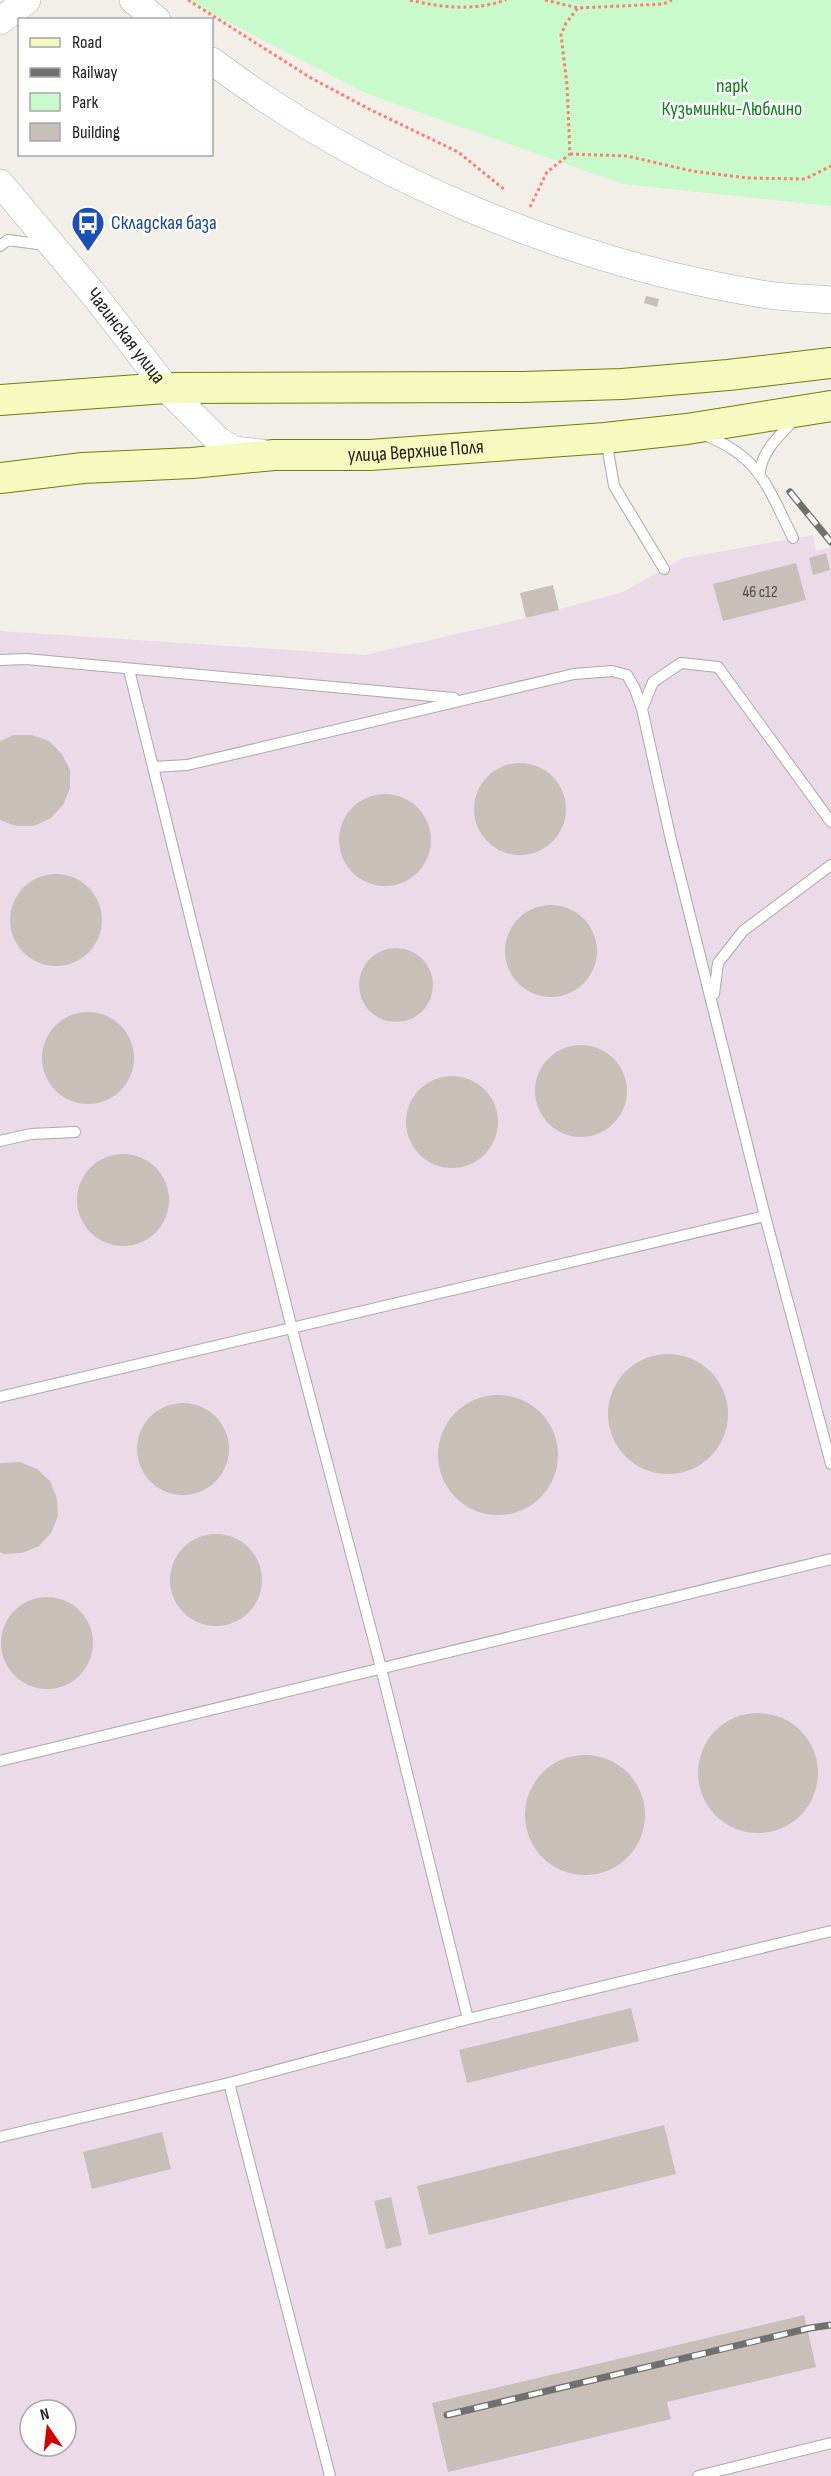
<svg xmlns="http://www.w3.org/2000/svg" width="831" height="2476" font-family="'Sofia Sans Condensed',sans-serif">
<rect width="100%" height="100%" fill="#f2efe9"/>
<!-- industrial -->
<path fill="#ebdbe8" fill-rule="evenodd" d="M813,535L816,551L831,547V2476H0V631L365,655L526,618L623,592L683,558ZM30,2410H66V2446H30Z"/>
<!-- park -->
<path fill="#c8facc" d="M186,0H831V206L623,184L365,93Z"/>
<!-- building -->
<path fill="#c7bfb8" d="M646,296L659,299L657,307L644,303Z
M826,553L830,570L813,575L809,558Z
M796,563L806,600L723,621L713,584Z
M553,585L559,610L526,618L520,593Z
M14,735H32L49,741L62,754L70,770V788L63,805L51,818L34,826H16L0,820V741Z
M474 809a46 46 0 1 1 92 0a46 46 0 1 1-92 0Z
M339 840a46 46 0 1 1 92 0a46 46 0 1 1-92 0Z
M10 920a46 46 0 1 1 92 0a46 46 0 1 1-92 0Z
M505 951a46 46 0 1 1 92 0a46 46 0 1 1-92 0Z
M359 985a37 37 0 1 1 74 0a37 37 0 1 1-74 0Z
M42 1058a46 46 0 1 1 92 0a46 46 0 1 1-92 0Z
M535 1091a46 46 0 1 1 92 0a46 46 0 1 1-92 0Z
M406 1122a46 46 0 1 1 92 0a46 46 0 1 1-92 0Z
M77 1200a46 46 0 1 1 92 0a46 46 0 1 1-92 0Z
M608 1414a60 60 0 1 1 120 0a60 60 0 1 1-120 0Z
M438 1455a60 60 0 1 1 120 0a60 60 0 1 1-120 0Z
M137 1449a46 46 0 1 1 92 0a46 46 0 1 1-92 0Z
M20,1462L37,1469L50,1481L57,1498L58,1516L51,1533L39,1546L22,1553L4,1554L0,1552V1463Z
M170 1580a46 46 0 1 1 92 0a46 46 0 1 1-92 0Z
M1 1643a46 46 0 1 1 92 0a46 46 0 1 1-92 0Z
M698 1773a60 60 0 1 1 120 0a60 60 0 1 1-120 0Z
M525 1815a60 60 0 1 1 120 0a60 60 0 1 1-120 0Z
M631,2008L639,2041L467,2083L459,2050Z
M664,2125L676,2174L429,2235L417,2186Z
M162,2132L171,2169L92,2189L83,2152Z
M391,2197L402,2245L386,2249L374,2201Z
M804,2315L816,2367L667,2402L671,2419L448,2472L432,2403Z"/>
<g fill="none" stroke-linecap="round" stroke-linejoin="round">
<defs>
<path id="service" d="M0,246L8,240L45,245
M704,435C760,456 768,488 793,538
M606,439L614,486L664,569
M760,472C762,450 782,433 796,418
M0,660L26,659L454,698
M129,670L292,1329L381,1668L468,2019
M642,709L653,682L681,663L718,667L831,822
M154,767L187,765L574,674L612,671L627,675L635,689L642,709L671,840L765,1216L831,1464
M714,994L718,963L743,931L831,865
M0,1141L31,1134L75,1132
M0,1397L765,1216
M0,1761L831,1559
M229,2083L330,2476
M0,2137L229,2083L468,2019L831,1931
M698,2476L831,2443"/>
<g id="tertiary">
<path d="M133,0L157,20"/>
<path d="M0,21L27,0"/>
<path d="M212,61C370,180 572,264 768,295C788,298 810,298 831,300"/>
<path id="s1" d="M0,183L99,301L166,388L218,440L234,450L261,453"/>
</g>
<g id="secondary">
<path d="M0,400L166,388L522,387L622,384L728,375L831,363"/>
<path id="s2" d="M0,478L83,468L192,463L274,455H370L605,438L687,429L831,406"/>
</g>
</defs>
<!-- service casing -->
<use href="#service" stroke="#a9a9a9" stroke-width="12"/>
<!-- tertiary casing -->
<use href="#tertiary" stroke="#a9a9a9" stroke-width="28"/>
<!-- secondary casing -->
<use href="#secondary" stroke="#707d05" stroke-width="32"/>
<!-- path -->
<path stroke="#fa8072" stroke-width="3" stroke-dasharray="3 3" stroke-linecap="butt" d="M188,0L311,78L369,109L458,152L505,190
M410,0C442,8 474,11 506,0
M545,0L578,8
M570,154L627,156L692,171L747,178L805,179L831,166
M530,207L547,172L570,154L567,85L561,35L566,23L578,8L663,4L672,0"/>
<!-- service -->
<use href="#service" stroke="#fff" stroke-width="10"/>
<!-- tertiary -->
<use href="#tertiary" stroke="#fff" stroke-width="27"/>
<!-- secondary -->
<use href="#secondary" stroke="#f7fabf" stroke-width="30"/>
<defs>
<path id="rail" d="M790,492L831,542
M447,2415L810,2328L831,2325"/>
</defs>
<!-- rail casing -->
<use href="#rail" stroke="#707070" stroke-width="7"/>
<!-- rail -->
<use href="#rail" stroke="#fff" stroke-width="4.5" stroke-dasharray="14" stroke-linecap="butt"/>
</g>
<!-- icons -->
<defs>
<symbol id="bus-pin" viewBox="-11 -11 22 30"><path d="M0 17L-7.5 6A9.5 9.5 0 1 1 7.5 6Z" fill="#1a4fb4" stroke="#fff"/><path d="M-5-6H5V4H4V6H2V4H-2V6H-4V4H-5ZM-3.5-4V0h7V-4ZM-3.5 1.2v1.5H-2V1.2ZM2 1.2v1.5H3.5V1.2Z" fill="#fff"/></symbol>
</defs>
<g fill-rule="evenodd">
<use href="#bus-pin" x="69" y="204" width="38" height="52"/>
</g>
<g text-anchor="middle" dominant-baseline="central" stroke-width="5" stroke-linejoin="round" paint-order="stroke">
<!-- number labels -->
<g font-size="16" fill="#4b4948">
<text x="760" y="592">46 с12</text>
</g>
<!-- park labels -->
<g font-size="20" fill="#0c8416" stroke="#fff">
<text x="732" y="86">парк<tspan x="732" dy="23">Кузьминки-Люблино</tspan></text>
</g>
<!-- transit labels -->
<g font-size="20" fill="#164399" stroke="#fff" text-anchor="start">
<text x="111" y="223">Складская база</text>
</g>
<!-- street labels -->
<g font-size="20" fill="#222" stroke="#fff">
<text stroke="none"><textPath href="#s1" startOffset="198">Чагинская улица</textPath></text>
<text stroke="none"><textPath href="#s2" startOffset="417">улица Верхние Поля</textPath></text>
</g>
</g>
<!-- legend -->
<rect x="18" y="18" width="195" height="138" fill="#ffffff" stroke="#a7a7a7" stroke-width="1.5"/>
<rect x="30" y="38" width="30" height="9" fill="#f7fabf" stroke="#a7a7a7" stroke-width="1.5"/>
<text x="72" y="48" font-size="18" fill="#222222">Road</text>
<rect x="30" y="68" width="30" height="9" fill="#707070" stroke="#a7a7a7" stroke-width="1.5"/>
<text x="72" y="78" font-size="18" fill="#222222">Railway</text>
<rect x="30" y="93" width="30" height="18" fill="#c8facc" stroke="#a7a7a7" stroke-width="1.5"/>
<text x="72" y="108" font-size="18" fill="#222222">Park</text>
<rect x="30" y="123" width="30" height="18" fill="#c7bfb8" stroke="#a7a7a7" stroke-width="1.5"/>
<text x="72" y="138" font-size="18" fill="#222222">Building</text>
<!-- north arrow -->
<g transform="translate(48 2428) rotate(346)"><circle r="28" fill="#ffffff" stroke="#a7a7a7" stroke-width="1.5"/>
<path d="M0-4.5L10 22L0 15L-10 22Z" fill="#d40000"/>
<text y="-9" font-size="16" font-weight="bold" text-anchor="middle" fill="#222222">N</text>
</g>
</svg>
